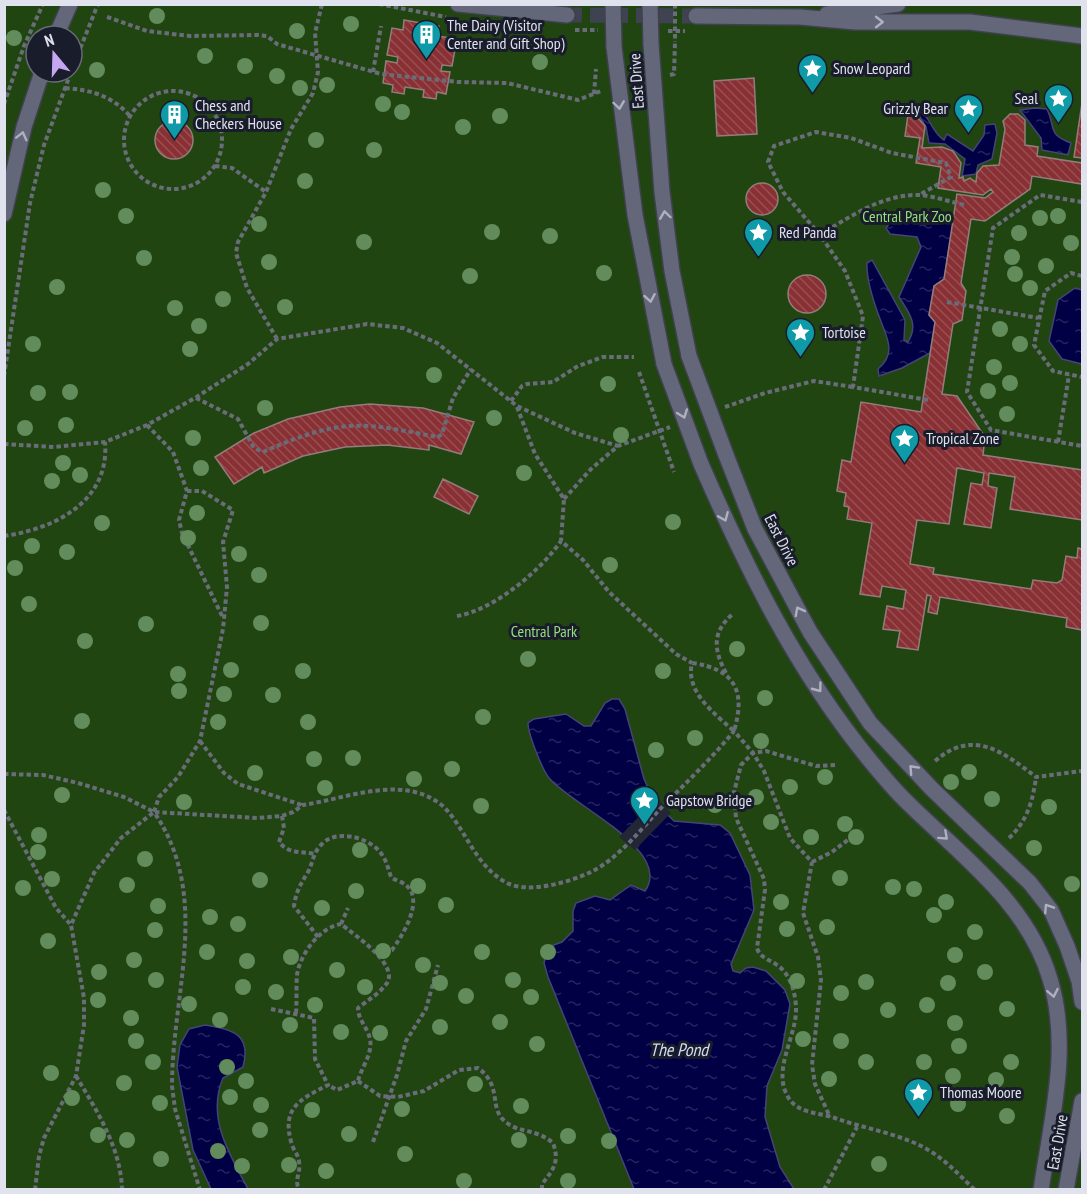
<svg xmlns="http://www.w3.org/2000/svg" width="1087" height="1194" font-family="'PT Sans Narrow',sans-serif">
<defs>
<pattern id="water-ripples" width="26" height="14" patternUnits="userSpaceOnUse" patternTransform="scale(1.5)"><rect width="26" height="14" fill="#010044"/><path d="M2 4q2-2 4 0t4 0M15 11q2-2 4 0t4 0" fill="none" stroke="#26255f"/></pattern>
<pattern id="building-back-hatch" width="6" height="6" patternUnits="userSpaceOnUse" patternTransform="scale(1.5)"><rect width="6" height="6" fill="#893034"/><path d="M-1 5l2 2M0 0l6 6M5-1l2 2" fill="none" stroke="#994e52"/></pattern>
</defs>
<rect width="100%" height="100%" fill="#222635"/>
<!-- green -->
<path fill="#214511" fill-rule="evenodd" d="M5,5H1082V1189L5,1190ZM36,36H72V72H36Z"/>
<!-- water -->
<path fill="url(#water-ripples)" stroke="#447" stroke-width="1.5" d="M1035,108L1047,109C1056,128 1047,134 1071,143L1068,155L1042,150L1041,138L1020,110Z
M916,110C931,115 931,132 944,140L947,134L973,151L984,135L985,125L995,124L997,133L992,159L978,165L976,174L962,176L965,159L945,144L929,143L926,127Z
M955,213L944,279L934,286L929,315L935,322L930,353L902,368L879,376L878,369C897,353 887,338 880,319C874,303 866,280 867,263L872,260L905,320L904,340L908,342C919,324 909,313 899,297L921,247L917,237L890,234L886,228L894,217L904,214L924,225Z
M1075,288L1082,290V364L1062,359L1049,341L1058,300Z
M612,699H619L625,709L644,779L654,801L674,821L720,825L730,833L750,875L754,910L731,964L733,971L740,973L746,968L753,967L766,971L785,990L790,1004L782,1050L767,1086L765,1117L780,1167L794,1189H634L548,977L544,963L548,947L562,942L573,931V911L576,903L595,896L610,900L631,885L645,891C674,850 571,805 549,778C542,769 528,734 528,723L534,719L566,714L584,726H591L605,703Z
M205,1025C232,1029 252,1034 243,1067L223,1078C206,1118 230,1155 248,1189H211L193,1150L177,1067L180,1045L189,1029Z"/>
<!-- pier -->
<path fill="#222635" d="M657,798L671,813L635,850L619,837Z"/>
<!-- building -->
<path fill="url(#building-back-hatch)" stroke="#937d7c" stroke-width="1.5" d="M404,20L439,26L437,36L457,39L452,66L442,65L441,71L450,72L446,94L437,92L436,99L423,97L424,90L405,87L404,94L392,92L393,85L383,83L386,61L397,63L398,57L387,55L392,28L403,30Z
M754,78L757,134L717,136L714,81Z
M1082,103V158L1074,157Z
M1010,114H1018L1025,120V145L1038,147L1037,156L1082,163V184L1032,176L1030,189L985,221L971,219L961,283L966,291L962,320L953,324L942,394L957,396L985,437L983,455L1082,470V520L1010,509L1015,477L989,473L988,486L997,488L991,528L964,524L971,483L982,485L984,473L957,468L949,524L917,520L910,564L934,568L933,574L1031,589L1033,580L1057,583L1062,580L1066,556L1077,558L1078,548L1082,549V630L1066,627L1067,618L940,597L937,614L928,612L931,596L927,595L918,650L897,647L900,631L883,629L887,606L903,609L906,590L882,586L880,597L860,594L872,523L847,519L849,507L844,506L846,493L837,491L842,460L851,462L861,402L921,412L935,322L929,315L934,286L944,279L957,194L985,198L993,192L991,189L983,195L938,188L941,167L916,163L920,138L905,136L908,115L917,117L925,126L922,148L942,147L953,151L961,163L959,178L963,177L964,181L970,178L976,182L977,173L983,166L999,165L1005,129L1003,121Z
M155 140a19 19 0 1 1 38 0a19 19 0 1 1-38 0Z
M746 199a16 16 0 1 1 32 0a16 16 0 1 1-32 0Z
M788 294a19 19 0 1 1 38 0a19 19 0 1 1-38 0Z
M370,404L423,408L474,422L461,454L429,445V450L387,445L345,447L303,456L264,473L262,467L234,484L215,457L254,433L288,419L340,407Z
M443,479L478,496L469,514L434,497Z"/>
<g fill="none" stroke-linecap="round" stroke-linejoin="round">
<!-- secondary-tunnel -->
<path stroke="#3e4251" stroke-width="15" stroke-dasharray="15 8" stroke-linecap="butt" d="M567,15L696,16"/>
<defs>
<path id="street" d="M56,36L70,4
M651,44L662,192L672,271L689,356
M614,47L635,215L664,364
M4,214L24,127L42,72
M726,455L755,529L810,632L870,723L932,789L1030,883L1051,910L1067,946L1079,981L1082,1002
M701,464C747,569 795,668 868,758C881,774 895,791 910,805C963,857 1028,904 1050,979C1071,1047 1051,1121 1041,1190
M1066,1190L1082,1101"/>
<path id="secondary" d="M458,4L567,15
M827,14L898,4
M696,16L800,17L855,22H970L1082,36"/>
</defs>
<!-- street casing -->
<use href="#street" stroke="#3f424e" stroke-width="18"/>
<!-- secondary casing -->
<use href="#secondary" stroke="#3f424e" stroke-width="18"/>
<!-- path -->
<path stroke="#696d7a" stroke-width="4" stroke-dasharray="4.5 3" stroke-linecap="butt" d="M379,4L446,17
M107,17L147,31L190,36L258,35L267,36L277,44L381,74L458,82L507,83L578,100L601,91
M575,30H598
M668,31H685
M72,69L98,4
M373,72L381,26
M670,75L674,74L675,42
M65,88C92,90 112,96 130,116
M124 140a49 49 0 1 1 98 0a49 49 0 1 1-98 0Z
M594,94L596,69
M4,104L24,46L43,4
M215,166L232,168L266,192
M1082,202L1040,195L993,228L967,392L991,430L1082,446
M820,235L783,192L768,162L774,146L816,132L851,138L892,153L946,163L951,177L919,195
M1082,276L1071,273L1045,291L1034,345L1053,371L1082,377
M947,302L1038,318
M277,339L247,288L236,253L238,242L266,192L291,129L313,93L318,72L315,33L322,4
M4,376L30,203L44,145L71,72
M196,398L238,419L254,448L263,452C288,441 313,431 340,427C372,422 407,432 438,437L442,434L453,398L471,369
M928,400L853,387L863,316L845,271L820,235C849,217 883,194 919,195C934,196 950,202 965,205
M511,401L522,386L527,384L553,382L578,366L603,357H634
M517,407L535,454L564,499L561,541L583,560L609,592L676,654L692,663
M725,407L765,393L814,381L853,387
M147,425L173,452L187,491L179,520L182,533L223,618
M1058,442L1069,375
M4,444L54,447L105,442L147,425L195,398L248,364L277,339L367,324L403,328L437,343L517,406L575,433L618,446
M187,491H202L233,510L223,542L227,587L223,629L200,741L178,777L159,797L154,812C212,897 172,992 172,1086L175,1109L200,1190
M564,499L591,469L618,446L670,427
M4,536C55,529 110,501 105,442
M457,616C494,610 540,571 561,541
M692,663C735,669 746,691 734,731C715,714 685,692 692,663Z
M726,673C713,649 712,631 734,613
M200,741L224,773L238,784L302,805
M935,761C973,728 1003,752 1036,777L1082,771
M835,765L816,766L766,751L753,753L741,765L734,792L736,818L764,879L765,890L757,948C760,958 769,959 777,965C791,974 796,995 796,1010C796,1037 773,1069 787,1095C796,1114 818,1112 835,1118C865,1129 903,1134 930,1151C948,1162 960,1176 975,1190
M4,774L43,775L78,783L124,797L154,812L258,818L282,816L293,812L303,805C349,798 405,773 444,807C467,831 475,866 507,883C529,894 570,882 591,872C619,858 641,829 662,807C687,782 712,758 734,731L753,753L764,771L790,838L812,862L803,913L818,957L821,980L812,1065L815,1084L830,1117
M4,810L56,908L71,925
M282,816L284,828L279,842C289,854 300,851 314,854
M1009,838C1027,821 1033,801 1036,777
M812,862L832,852L862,829
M341,924L348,908
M318,937L294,906C296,892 300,885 308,872C313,863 313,852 322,844C336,829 368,837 380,852C386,859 388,868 391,877C396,881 404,882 408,887C423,903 402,936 392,950L377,954
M271,1009L314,1018L315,1059L328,1085C298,1100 281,1109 292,1145C294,1151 299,1156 299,1162C301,1173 294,1179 299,1190
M296,1013C297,1000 296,987 297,975C300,954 320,927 341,924C353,934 399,964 387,983C380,993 367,1001 358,1008C358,1020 368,1028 370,1039C373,1054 361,1068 358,1081L337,1090L328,1085
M76,1076C97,1111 121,1148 122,1190
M358,1081L380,1096L398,1097L424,1091L459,1070L478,1068C504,1087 487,1109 507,1123C520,1133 537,1129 553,1143C560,1162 553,1170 542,1184V1190
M373,1142L397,1075L406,1041L426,1009L438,965
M35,1190L39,1156L44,1138L76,1076L84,1025V998L71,925L94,873L121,838L154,812
M824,1190L857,1127"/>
<!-- street -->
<use href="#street" stroke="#636779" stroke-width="15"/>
<!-- secondary -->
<use href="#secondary" stroke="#636779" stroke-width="15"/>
<defs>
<path id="street-bridge" d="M613,4L614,47
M650,4L651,44
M689,356L726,455
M664,364L701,464"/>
</defs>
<!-- street-bridge casing -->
<use href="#street-bridge" stroke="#3f424e" stroke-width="18" stroke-linecap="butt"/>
<!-- path-bridge -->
<path stroke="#696d7a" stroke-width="4" stroke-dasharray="4.5 3" stroke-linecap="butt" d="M675,4V42
M639,372L674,472"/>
<!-- street-bridge -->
<use href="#street-bridge" stroke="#636779" stroke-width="15"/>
</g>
<!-- trees -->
<g fill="#628c5c">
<circle cx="157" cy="16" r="8"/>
<circle cx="351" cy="24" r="8"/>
<circle cx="297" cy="31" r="8"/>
<circle cx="14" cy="38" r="8"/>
<circle cx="205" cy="56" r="8"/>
<circle cx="540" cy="62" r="8"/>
<circle cx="245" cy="66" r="8"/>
<circle cx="97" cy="70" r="8"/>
<circle cx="277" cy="76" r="8"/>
<circle cx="327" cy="85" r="8"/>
<circle cx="300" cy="88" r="8"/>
<circle cx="383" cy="104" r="8"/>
<circle cx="402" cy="112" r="8"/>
<circle cx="500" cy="116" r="8"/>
<circle cx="463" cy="127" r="8"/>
<circle cx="316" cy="140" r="8"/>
<circle cx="374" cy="150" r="8"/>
<circle cx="305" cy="181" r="8"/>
<circle cx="103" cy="190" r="8"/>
<circle cx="126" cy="216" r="8"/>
<circle cx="1058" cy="216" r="8"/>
<circle cx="1040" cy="218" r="8"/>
<circle cx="259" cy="224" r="8"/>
<circle cx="492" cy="232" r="8"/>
<circle cx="1019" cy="233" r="8"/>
<circle cx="550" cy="236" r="8"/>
<circle cx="364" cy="242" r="8"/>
<circle cx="1071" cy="243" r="8"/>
<circle cx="1012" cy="257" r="8"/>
<circle cx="144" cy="258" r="8"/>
<circle cx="269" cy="262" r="8"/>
<circle cx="1046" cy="266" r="8"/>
<circle cx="604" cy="273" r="8"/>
<circle cx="1015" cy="274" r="8"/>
<circle cx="470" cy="276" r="8"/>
<circle cx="57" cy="287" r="8"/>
<circle cx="1030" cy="288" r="8"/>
<circle cx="223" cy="299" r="8"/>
<circle cx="285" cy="307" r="8"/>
<circle cx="175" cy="308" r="8"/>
<circle cx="199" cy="326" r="8"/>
<circle cx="1000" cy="329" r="8"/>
<circle cx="33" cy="344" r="8"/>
<circle cx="1020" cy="344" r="8"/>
<circle cx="190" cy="349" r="8"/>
<circle cx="994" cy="367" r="8"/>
<circle cx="434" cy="375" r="8"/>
<circle cx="1010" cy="383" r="8"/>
<circle cx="608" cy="384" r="8"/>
<circle cx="988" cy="391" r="8"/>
<circle cx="70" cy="392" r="8"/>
<circle cx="38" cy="393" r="8"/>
<circle cx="265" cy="408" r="8"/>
<circle cx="1007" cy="414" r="8"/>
<circle cx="494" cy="418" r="8"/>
<circle cx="66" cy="425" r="8"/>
<circle cx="25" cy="428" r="8"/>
<circle cx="621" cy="435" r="8"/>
<circle cx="193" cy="438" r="8"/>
<circle cx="63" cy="463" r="8"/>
<circle cx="201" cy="468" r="8"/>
<circle cx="524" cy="473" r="8"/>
<circle cx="80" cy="475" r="8"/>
<circle cx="52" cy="481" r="8"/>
<circle cx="197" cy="513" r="8"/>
<circle cx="673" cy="522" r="8"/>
<circle cx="102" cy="523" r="8"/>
<circle cx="188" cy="538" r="8"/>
<circle cx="32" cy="546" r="8"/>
<circle cx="67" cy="552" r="8"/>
<circle cx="239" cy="554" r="8"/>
<circle cx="610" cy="565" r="8"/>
<circle cx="15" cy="568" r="8"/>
<circle cx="259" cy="575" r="8"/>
<circle cx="29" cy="604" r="8"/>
<circle cx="261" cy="623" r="8"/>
<circle cx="146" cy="624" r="8"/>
<circle cx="85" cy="641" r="8"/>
<circle cx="737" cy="649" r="8"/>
<circle cx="528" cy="659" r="8"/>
<circle cx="231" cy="670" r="8"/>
<circle cx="303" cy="671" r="8"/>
<circle cx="663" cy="671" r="8"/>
<circle cx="178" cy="674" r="8"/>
<circle cx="179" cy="691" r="8"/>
<circle cx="224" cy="694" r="8"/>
<circle cx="273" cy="695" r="8"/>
<circle cx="765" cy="698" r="8"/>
<circle cx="483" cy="717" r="8"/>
<circle cx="82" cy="721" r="8"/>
<circle cx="218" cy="722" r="8"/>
<circle cx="308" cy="722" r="8"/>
<circle cx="695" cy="738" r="8"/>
<circle cx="761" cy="741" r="8"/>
<circle cx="656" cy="750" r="8"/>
<circle cx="353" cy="758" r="8"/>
<circle cx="314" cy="759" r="8"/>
<circle cx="452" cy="769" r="8"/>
<circle cx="969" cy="772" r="8"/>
<circle cx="255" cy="773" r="8"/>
<circle cx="825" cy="777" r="8"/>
<circle cx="414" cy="779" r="8"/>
<circle cx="951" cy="782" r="8"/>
<circle cx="790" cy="787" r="8"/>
<circle cx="325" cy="788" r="8"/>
<circle cx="62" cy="795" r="8"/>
<circle cx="756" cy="797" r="8"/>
<circle cx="992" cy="799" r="8"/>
<circle cx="184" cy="802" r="8"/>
<circle cx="715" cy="805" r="8"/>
<circle cx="481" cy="806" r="8"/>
<circle cx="1049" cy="807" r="8"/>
<circle cx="771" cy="822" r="8"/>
<circle cx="845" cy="824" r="8"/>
<circle cx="39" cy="835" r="8"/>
<circle cx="811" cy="837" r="8"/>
<circle cx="856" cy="837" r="8"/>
<circle cx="1034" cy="848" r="8"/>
<circle cx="360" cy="850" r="8"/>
<circle cx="38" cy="852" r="8"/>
<circle cx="145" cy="859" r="8"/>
<circle cx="840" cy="878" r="8"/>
<circle cx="52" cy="879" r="8"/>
<circle cx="260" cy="880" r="8"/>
<circle cx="1072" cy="884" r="8"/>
<circle cx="127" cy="885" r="8"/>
<circle cx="418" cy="886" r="8"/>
<circle cx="893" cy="887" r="8"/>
<circle cx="23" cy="888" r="8"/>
<circle cx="914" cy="889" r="8"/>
<circle cx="356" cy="891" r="8"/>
<circle cx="781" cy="902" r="8"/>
<circle cx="946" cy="902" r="8"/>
<circle cx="446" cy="905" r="8"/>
<circle cx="158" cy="906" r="8"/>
<circle cx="322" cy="908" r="8"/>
<circle cx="934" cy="915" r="8"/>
<circle cx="210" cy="917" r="8"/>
<circle cx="238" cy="924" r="8"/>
<circle cx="827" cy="927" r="8"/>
<circle cx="787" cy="929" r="8"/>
<circle cx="155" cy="930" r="8"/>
<circle cx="975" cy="932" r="8"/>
<circle cx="48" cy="941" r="8"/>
<circle cx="383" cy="951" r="8"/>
<circle cx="207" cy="952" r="8"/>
<circle cx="482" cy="952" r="8"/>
<circle cx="548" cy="952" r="8"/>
<circle cx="955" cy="955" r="8"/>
<circle cx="291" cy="957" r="8"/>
<circle cx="134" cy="960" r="8"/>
<circle cx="247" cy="961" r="8"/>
<circle cx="423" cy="965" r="8"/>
<circle cx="337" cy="970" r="8"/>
<circle cx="99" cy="972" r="8"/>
<circle cx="985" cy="972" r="8"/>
<circle cx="156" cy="980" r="8"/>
<circle cx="513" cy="980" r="8"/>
<circle cx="797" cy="981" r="8"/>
<circle cx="866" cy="982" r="8"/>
<circle cx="440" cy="983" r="8"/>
<circle cx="948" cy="983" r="8"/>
<circle cx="243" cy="987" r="8"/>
<circle cx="365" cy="987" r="8"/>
<circle cx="276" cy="992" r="8"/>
<circle cx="841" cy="993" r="8"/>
<circle cx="466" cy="996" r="8"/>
<circle cx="531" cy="997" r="8"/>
<circle cx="98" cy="1000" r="8"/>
<circle cx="189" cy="1004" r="8"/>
<circle cx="315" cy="1005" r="8"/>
<circle cx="927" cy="1005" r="8"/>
<circle cx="1007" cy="1009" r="8"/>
<circle cx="888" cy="1010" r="8"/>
<circle cx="131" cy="1018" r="8"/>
<circle cx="220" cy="1020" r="8"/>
<circle cx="500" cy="1022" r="8"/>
<circle cx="955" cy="1023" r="8"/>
<circle cx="290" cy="1025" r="8"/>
<circle cx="440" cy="1027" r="8"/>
<circle cx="341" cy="1032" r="8"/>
<circle cx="380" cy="1033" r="8"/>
<circle cx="803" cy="1039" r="8"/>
<circle cx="136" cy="1041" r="8"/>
<circle cx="841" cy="1041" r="8"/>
<circle cx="537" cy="1044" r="8"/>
<circle cx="959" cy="1046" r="8"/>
<circle cx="153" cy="1062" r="8"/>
<circle cx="866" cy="1062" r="8"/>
<circle cx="924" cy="1062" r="8"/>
<circle cx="1011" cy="1062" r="8"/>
<circle cx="227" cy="1067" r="8"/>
<circle cx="51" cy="1073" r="8"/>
<circle cx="953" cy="1076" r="8"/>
<circle cx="829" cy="1079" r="8"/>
<circle cx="996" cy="1080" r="8"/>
<circle cx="246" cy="1081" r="8"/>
<circle cx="124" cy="1083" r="8"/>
<circle cx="475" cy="1084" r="8"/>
<circle cx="230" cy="1097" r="8"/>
<circle cx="72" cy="1098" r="8"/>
<circle cx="160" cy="1103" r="8"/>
<circle cx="958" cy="1104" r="8"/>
<circle cx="261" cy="1105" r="8"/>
<circle cx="521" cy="1106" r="8"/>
<circle cx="402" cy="1109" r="8"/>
<circle cx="312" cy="1110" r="8"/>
<circle cx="1007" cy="1116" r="8"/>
<circle cx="260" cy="1130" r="8"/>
<circle cx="349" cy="1134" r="8"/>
<circle cx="98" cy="1135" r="8"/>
<circle cx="568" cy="1136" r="8"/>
<circle cx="127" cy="1140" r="8"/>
<circle cx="519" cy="1140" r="8"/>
<circle cx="609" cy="1141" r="8"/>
<circle cx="218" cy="1151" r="8"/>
<circle cx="405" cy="1154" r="8"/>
<circle cx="161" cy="1159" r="8"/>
<circle cx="879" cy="1164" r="8"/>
<circle cx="289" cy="1165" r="8"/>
<circle cx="242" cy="1166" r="8"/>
<circle cx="326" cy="1171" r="8"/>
<circle cx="464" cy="1181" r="8"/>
<circle cx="568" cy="1181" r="8"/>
</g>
<!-- one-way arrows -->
<defs><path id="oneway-chevron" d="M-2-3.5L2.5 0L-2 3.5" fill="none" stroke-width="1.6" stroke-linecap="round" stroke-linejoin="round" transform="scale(1.5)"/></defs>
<g stroke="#aeb1bf">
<use href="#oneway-chevron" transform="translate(879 22)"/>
<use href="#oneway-chevron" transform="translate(619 105) rotate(82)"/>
<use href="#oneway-chevron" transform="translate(22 136) rotate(-76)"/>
<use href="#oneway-chevron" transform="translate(665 215) rotate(-98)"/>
<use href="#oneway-chevron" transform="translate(650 298) rotate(80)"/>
<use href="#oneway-chevron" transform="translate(683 414) rotate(70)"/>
<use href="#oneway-chevron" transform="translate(724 517) rotate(67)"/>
<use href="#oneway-chevron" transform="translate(799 611) rotate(-118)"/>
<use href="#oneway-chevron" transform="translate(818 688) rotate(53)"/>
<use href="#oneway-chevron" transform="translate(913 769) rotate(-133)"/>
<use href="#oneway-chevron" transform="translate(944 836) rotate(42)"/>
<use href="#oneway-chevron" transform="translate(1048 908) rotate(-123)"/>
<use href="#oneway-chevron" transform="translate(1053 993) rotate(79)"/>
</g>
<!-- icons -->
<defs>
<symbol id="building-pin" viewBox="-11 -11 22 30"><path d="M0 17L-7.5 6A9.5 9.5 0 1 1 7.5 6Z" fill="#0f9aa8" stroke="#191c2b"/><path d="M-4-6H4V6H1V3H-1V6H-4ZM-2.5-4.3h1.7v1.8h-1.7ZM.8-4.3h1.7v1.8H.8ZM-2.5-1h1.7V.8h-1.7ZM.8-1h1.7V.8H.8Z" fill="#fff"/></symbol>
<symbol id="sight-pin" viewBox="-11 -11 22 30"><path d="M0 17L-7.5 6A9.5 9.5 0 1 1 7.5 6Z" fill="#0f9aa8" stroke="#191c2b"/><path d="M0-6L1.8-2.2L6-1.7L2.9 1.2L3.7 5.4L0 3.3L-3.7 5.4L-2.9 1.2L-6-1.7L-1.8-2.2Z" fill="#fff"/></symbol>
</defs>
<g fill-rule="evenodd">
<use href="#building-pin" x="410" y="18" width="33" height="45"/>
<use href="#sight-pin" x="796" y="52" width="33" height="45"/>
<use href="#sight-pin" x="1042" y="82" width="33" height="45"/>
<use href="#sight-pin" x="952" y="92" width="33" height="45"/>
<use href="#building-pin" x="158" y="98" width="33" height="45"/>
<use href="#sight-pin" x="742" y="216" width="33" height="45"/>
<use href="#sight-pin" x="784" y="316" width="33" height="45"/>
<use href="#sight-pin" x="888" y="422" width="33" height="45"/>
<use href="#sight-pin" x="628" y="784" width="33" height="45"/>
<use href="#sight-pin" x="902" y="1076" width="33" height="45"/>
</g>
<g text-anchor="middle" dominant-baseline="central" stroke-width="6" stroke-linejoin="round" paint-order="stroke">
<!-- poi labels -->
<g font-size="16" fill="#e0e2ed" stroke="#191c2b" text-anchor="start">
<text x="447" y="25">The Dairy (Visitor<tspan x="447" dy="18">Center and Gift Shop)</tspan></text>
<text x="833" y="68">Snow Leopard</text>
<text x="1038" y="98" text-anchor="end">Seal</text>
<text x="195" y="105">Chess and<tspan x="195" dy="18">Checkers House</tspan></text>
<text x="948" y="108" text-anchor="end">Grizzly Bear</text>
<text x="779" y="232">Red Panda</text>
<text x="822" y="332">Tortoise</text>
<text x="926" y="438">Tropical Zone</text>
<text x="666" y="800">Gapstow Bridge</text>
<text x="940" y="1092">Thomas Moore</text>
</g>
<!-- street labels -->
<g font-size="16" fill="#e0e2ed" stroke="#191c2b">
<text transform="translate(636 81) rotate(-94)">East Drive</text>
<text transform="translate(782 540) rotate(63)">East Drive</text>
<text transform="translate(1057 1142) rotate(-80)">East Drive</text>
</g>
<!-- park labels -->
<g font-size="16" fill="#96df7b" stroke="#191c2b">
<text x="907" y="216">Central Park Zoo</text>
<text x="544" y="631">Central Park</text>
</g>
<!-- water labels -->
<g font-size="18" font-style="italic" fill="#d2dcf1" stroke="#191c2b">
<text x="679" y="1049">The Pond</text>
</g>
</g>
<!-- border -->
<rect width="1087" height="1194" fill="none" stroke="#e0e2ed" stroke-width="12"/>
<!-- north arrow -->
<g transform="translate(54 54) rotate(341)"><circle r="28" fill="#191c2b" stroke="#696b79" stroke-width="1.5"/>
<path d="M0-4.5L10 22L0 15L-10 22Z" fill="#c5a6f0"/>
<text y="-9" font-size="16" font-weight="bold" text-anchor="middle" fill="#e0e2ed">N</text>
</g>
</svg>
